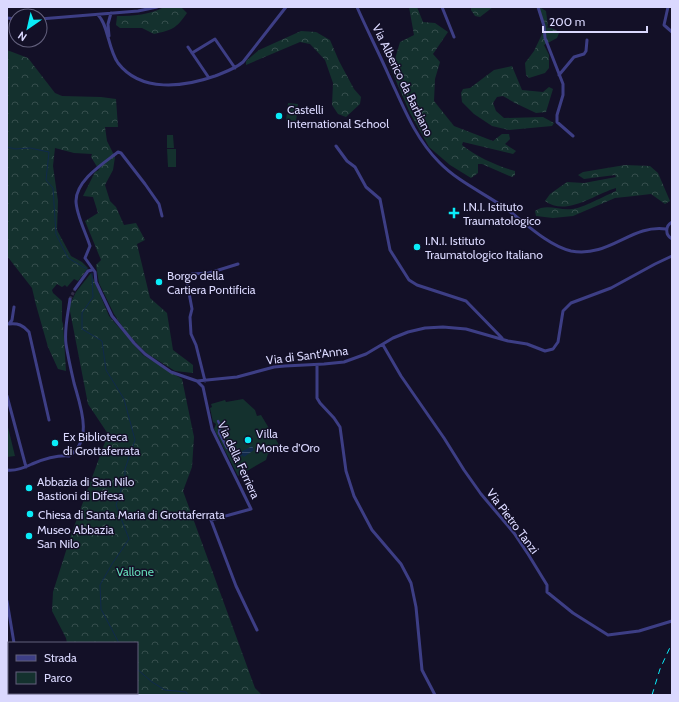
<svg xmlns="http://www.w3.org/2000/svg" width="679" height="702" font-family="Cabin,sans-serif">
<defs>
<pattern id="forest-crowns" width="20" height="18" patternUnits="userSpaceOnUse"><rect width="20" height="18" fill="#14312e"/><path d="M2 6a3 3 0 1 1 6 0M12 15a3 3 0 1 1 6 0" fill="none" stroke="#364e4d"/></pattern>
<pattern id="water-rules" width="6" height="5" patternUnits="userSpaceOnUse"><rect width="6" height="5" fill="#102a4c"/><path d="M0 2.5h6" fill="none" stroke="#324867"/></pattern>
</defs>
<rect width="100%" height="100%" fill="#131027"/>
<!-- forest -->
<path fill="url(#forest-crowns)" d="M164,7H181L187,13C176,29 172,30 154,34L142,28H120L116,25L117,16C133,16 150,15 164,7Z
M409,7H417L423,22L435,23L448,32L433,54L440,62L435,79L434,101L454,126L493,141L502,134H509L510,139L505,144L516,151L513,154L463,142L462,145C477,157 497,166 515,171V175L512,177L482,164H478V173L471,178L450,165L429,147L410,113L390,67L395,59L400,42L414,35Z
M471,7H493L480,17L475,16L471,10Z
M541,8L546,11L548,27L556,30L559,33L557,38L544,45L549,55V68L545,73L529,78L526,75L525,63L534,51L544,30L538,9Z
M301,31L316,32L330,40L339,61L354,89L361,97L360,104L346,117L338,114L332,105L333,83L325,60L310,44L300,42L246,65V61L259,50Z
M7,50L28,58L55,93L62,96L101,97L116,99L118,127H105L107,141L115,157L113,170L105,185L110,201L116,207L124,225L136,223L145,240L137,244L150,298L167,313L173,350L193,365V373L175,371L146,353L126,332L114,314L99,283L96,265L101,260L85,221L98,213L93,197L83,196L95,172L99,170L91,157L92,154L74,153L55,148L53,166L58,201L57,230L71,256L82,262L88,268L78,281L74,279L67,287L65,285L62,287L57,284L52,290L53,293L62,301V321L63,324L66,371L58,369L48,347L36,305L32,288L7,256Z
M512,66L522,90L543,92L549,87L553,89L546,112L536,113L515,103L503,96L497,97L493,103L496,111L504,118L543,117L554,123L552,126L509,130L492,126L474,114L462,102L461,93L463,89L470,88L494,70Z
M625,165L650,166L658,173L670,201L665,204L651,194L634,196L615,198L573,216L553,218L536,216L535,211C546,203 560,211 572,209C583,208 604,196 616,191V188C595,194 566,217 545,201L550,194L567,182L584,183L616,177L615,175L584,179L578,175L583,172Z
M91,273L109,316L143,355L182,379L194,437L192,467L183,491L255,688L262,695H88L86,693H137V643H67L66,638L52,611L53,592L71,535L108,434L88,404L69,306L76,292Z"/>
<!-- park -->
<path fill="#14312e" d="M288,103L298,104L296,122L286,121Z
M167,135H173L174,148H167Z
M167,149H176V167H168Z
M243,399L255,410L257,416L261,415L281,448L268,454L266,460L238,476L214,429L216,424L213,422L210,408L212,407L211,404L225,400L226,402Z
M7,423L15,456L7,457Z"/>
<!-- water -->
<path fill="url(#water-rules)" d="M252,446L254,450L244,457L242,455L240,457L239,455L242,454L241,452Z"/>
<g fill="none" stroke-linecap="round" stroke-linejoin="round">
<!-- stream -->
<path stroke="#102a4c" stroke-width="1" d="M7,147L15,149L30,148L49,152L46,180L53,188L56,234L68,258L87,269
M92,273L93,297L82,313V329L102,341L106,370L124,399L135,440L125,469V479L116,505L129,539L112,564L100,585L101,609L119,643
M137,669L152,682L165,690L186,692L188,695"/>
<!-- minor-tunnel -->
<path stroke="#312e47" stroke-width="3" stroke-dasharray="3 1.5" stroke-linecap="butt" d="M70,299L75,289"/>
<!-- pedestrian -->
<path stroke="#3d3e85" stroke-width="2.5" d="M218,421L220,425L219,433L227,448H234"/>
<!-- minor -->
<path stroke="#3d3e85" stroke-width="3" d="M357,7C367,30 379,53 389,76C403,106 415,138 439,162C458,182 486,194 508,210C526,224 549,246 571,251C610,258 631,224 666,229
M442,7L454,37
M538,7L544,26L545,38L563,84V95L557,115V122L573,136
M668,7L664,25L672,32
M98,15C108,24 108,49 118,63C141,93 184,87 215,76C225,72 235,69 243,62L286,7
M7,18L16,19
M40,19L138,11L157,7
M109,36L108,24L111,13
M188,47L209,78
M192,53L215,39L235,68
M559,75L574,57L584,54L586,51L587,40
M336,146L347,161L355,167L366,187L380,199L390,250L409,280L417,285L466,301L502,338
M162,216L159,204L145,184L121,153L118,152C104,163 76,180 76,201C76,214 86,233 90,246L85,258L95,272L96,282L112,316L134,343L145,354L171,372L197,381L237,377L274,367L285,366L324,364L344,362L366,354L393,338L408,332L425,328L443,327L466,329L508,341L527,344L545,351L553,349L558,342L563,311L571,303L611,288L655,264L672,256
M672,222C665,226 665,235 672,239
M75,289L88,271L92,270
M9,324C18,323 23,325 29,332L49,420
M9,324L12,320L14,307
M383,345L401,376L444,438L464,470L481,494L514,533L528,554L547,585V592L573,613L608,635L639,631L672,621
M317,365V398L320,403L334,418L340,427L346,471L354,496L372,530L401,564L411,583L416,607L422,670L435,695
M197,381L203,387L212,429L251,509L211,520L236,586L257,630
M205,381L196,345L191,334L190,317L192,309L187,282L192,274L209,273L238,264
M7,396L26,467
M7,470C16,471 24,468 32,464C44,459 56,455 69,456C94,440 80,405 74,383C71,370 68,357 66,344C64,329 68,314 70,299
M7,601L14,643
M30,693L31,695"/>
<!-- rail -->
<path stroke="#0aecf8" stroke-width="1" stroke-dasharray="6 5" stroke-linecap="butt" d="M652,695L660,669L672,643"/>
</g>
<!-- markers -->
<g fill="#0aecf8" stroke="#131027" stroke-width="1.5">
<circle cx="279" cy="116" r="4"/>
<path d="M452 207h4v4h4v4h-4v4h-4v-4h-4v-4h4z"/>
<circle cx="417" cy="247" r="4"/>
<circle cx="159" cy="282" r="4"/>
<circle cx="248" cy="440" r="4"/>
<circle cx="55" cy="443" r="4"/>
<circle cx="29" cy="488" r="4"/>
<circle cx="30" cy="514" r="4"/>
<circle cx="29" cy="536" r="4"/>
</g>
<g text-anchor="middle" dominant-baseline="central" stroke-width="3" stroke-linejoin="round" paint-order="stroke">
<!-- street labels -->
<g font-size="12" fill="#dad8fe" stroke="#131027">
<text transform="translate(403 80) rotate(64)">Via Alberico da Barbiano</text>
<text transform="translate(307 355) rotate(-7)">Via di Sant'Anna</text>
<text transform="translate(239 460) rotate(65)">Via della Ferriera</text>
<text transform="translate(513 521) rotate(53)">Via Pietro Tanzi</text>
</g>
<!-- poi labels -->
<g font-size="12" fill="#dad8fe" stroke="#131027" text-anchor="start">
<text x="287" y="109">Castelli<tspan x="287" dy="14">International School</tspan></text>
<text x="463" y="206">I.N.I. Istituto<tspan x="463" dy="14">Traumatologico</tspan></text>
<text x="425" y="240">I.N.I. Istituto<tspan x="425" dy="14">Traumatologico Italiano</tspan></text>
<text x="167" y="275">Borgo della<tspan x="167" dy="14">Cartiera Pontificia</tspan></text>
<text x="256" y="433">Villa<tspan x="256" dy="14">Monte d'Oro</tspan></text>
<text x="63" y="436">Ex Biblioteca<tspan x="63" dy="14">di Grottaferrata</tspan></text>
<text x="37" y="481">Abbazia di San Nilo<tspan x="37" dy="14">Bastioni di Difesa</tspan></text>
<text x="38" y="514">Chiesa di Santa Maria di Grottaferrata</text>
<text x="37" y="529">Museo Abbazia<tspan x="37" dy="14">San Nilo</tspan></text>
</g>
<!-- park labels -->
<g font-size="12" fill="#65ddb9" stroke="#131027">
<text x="135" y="571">Vallone</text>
</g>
</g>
<!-- border -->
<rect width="679" height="702" fill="none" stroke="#dad8fe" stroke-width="16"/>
<!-- legend -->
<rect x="8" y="642" width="130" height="52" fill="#131027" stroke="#63607d"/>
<rect x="16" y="655" width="20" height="6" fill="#3d3e85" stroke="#63607d"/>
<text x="44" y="662" font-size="12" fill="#dad8fe">Strada</text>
<rect x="16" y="672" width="20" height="12" fill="#14312e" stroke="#63607d"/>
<text x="44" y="682" font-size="12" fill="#dad8fe">Parco</text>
<!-- north arrow -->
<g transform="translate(28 28) rotate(214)"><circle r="19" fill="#131027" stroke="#63607d"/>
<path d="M0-3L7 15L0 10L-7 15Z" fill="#0aecf8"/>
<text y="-6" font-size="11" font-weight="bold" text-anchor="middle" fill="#dad8fe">N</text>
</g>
<!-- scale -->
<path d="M543 26v6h104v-6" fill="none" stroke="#dad8fe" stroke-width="2"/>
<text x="549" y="26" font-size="12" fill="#dad8fe" stroke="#131027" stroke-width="3" paint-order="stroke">200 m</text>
</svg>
